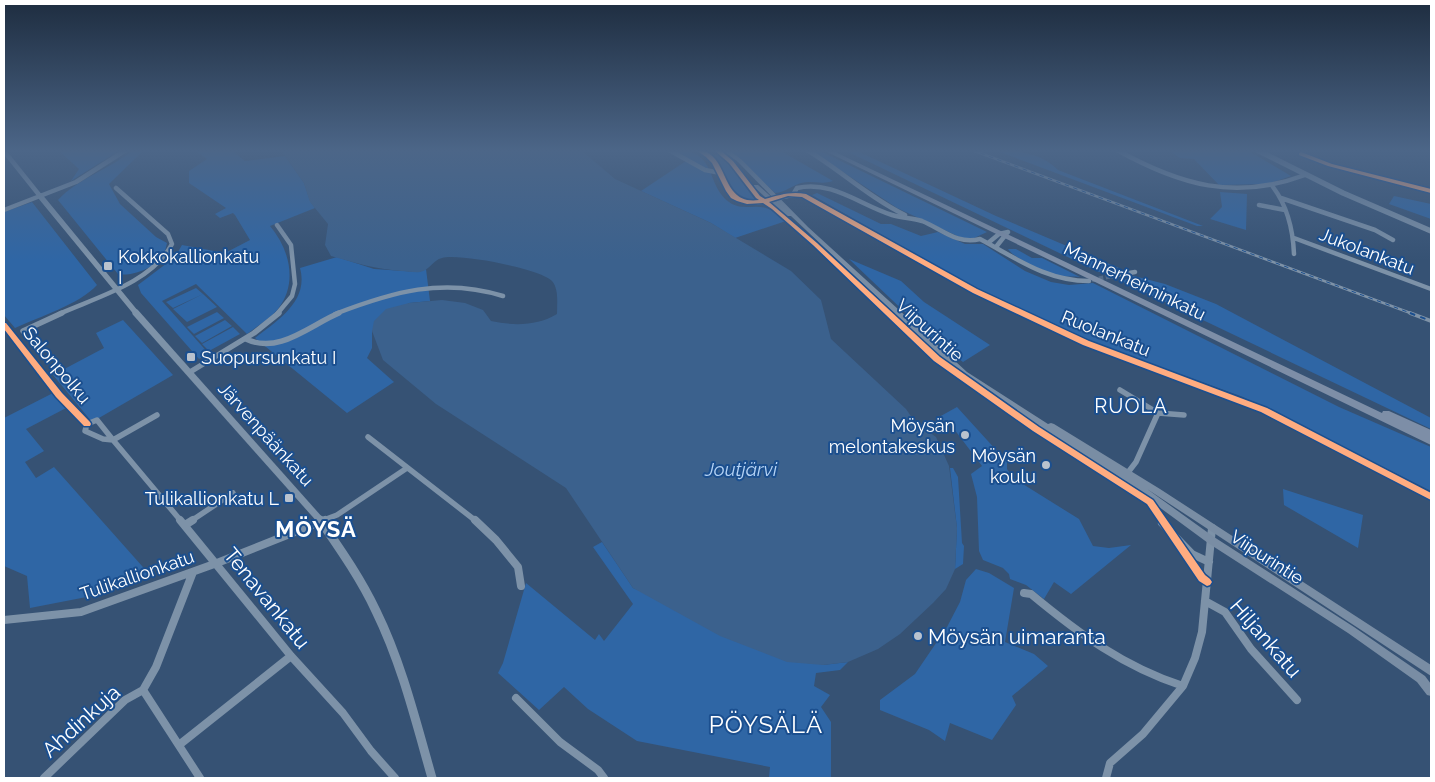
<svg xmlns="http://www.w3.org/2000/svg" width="1435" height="782" font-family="Raleway,sans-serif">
<rect width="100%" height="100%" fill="#365274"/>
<!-- green -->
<path fill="#2f66a5" d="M58,150H120L71,181L79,169Z
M133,150H144L109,184L120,204L156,237L167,243C166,247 165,252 163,255C156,268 131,277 118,274L58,200C77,179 110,169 133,150Z
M195,150H231L245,161L285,156L304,183L310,201L315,208L270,226C290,250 298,283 278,309C270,319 257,326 247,334L196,284L162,301L209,354L199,359L141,293L138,285L175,257L182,245L225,253L250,240L235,215L233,213L220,218L215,214L226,208L189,183V171L207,159Z
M675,150C718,150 705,184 729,202C741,211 754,204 766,208C773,210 780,217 786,221L735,238L711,223L641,191L689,159Z
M729,150H779L833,181C822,185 812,180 801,183C791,186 786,192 775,193Z
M810,150H818L987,232L970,240H966L897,208Z
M844,150H855L996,216L1119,268L1099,272Z
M995,150C1017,150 1042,153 1058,170L1203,226H1197Z
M1169,150H1247L1291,176L1268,184L1219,185L1194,159L1180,158Z
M714,155H719L726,160L755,200C727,203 729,171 714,155Z
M1220,192L1247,194L1246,230L1210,219L1222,207Z
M817,193L881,224H891L921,236L938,232L965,244H983L1025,271L1051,282L1069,285L1093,283L1339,407L1431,447V491L1243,397L1086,340L977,289L812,195Z
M1394,196L1431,204V219L1389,204Z
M32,202L97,285C80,304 39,317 15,328L4,315V212Z
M1008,249H1016L1032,258H1042L1080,277C1074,276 1066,277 1060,276C1049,274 1013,258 1008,249Z
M337,257L374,269L419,272L426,269L430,301L409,303L372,331V348L367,358L394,382L347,413L255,338C278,320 309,301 300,268Z
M849,259L901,281L924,302L990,345L963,362L933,339Z
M1134,276L1165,284L1216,304L1431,418V429L1121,281Z
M196,288L203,294L173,308L166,302Z
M203,294L217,307L187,322L173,309Z
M217,312L224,318L194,334L187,327Z
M123,320L173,375L92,422L53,375L104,348L96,333Z
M225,320L232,326L202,343L195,336Z
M233,327L240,334L209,351L202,344Z
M55,392L68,407L26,429L44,451L25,462L36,478L54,467L150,575L102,594L30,608L27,576L4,566V418Z
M957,407L1007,462V469L1013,478L1079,519L1093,546L1109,548L1131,545L1071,594L1054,582L1044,599L1026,585L1010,579L1009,574L1003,568L983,560L979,551L977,497L971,474L982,466L954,429L939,417Z
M950,468H953L958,477L962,543L964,546L963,564L955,569L957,528Z
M1283,489L1363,515L1358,548L1284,505Z
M602,542L633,588L823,665L848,662L840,670L816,673L814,686L830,695L821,707L831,722V778H769L770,767L637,741L588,709L564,687L539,710L498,673L503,663L526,583L595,640L599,634L604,641L633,604L593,547Z
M976,569L989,573L1014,588L1005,642L1034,654L1048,666L1012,696L1016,705L992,740L950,723L945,741L929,730L880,710V700L915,674L947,627L960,602L966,580Z"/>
<!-- water -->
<path fill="#3b618d" d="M281,150H581L615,179L711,223L791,271L821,300L831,339L906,409L915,422L936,437L949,466L957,528L955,569L946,589L933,603L900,634L878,649L848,662L823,665L787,662L720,636L633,588L566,488L436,404L383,360L372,331L374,321L386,309L409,303L442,300L465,303L483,310L491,321C514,326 537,326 557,314C557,303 559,289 552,281C541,269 459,253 442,258C433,260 430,270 420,272C414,273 407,271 401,271C376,269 355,263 331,256L325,245L328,224L310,202L304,183Z"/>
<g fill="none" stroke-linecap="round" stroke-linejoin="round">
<!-- minor-tunnel -->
<path stroke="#546c89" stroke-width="4.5" stroke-dasharray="4.5 2.5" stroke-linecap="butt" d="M1092,280L1112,276"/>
<!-- minor-far2 -->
<path stroke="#7d92a8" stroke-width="4.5" d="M669,150L705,170L721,173
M699,150C705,154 710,157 714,162C725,176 726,199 747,202C766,206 784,192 804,195L975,291L1025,314
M807,150C840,170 870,198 905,215
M1117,150C1180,185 1235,201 1305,175
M4,151L40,196
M1273,187C1288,207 1293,230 1294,254
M794,193L797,188C832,180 860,205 892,215C902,218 913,218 922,221C942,229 957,245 980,239C1016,258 1046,281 1089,281
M1281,198L1375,230L1393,240
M1259,205L1285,210
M4,210L76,182L126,150
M277,225L291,245L295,284L292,296L277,314
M1294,238L1431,289
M988,243L999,234L1008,232
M996,247L1007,233
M1112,276L1135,272
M59,314C97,297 151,283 172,244L168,234L116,188
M335,314C392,292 443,277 503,296"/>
<!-- minor-far1 -->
<path stroke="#7d92a8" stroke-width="5.5" d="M1022,313L1086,343L1264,410L1431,497
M23,331L62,313
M246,339C279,355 310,325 339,313
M190,372L254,333L279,313
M1120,390L1158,413L1184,415
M97,420L113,440L103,439L85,431L87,424Z
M368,437L476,521
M113,440L181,521
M113,440L157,415
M1126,475L1136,462L1158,413
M191,521L233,493
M321,521L337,515L407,468"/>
<!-- minor -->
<path stroke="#7d92a8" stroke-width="8" d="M180,520L291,656L343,713L371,751L395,778
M475,520L496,540L518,567L521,586
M1162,523L1192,554L1209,562
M185,525L193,520
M193,572L156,667L143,690L200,778
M1024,593L1031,594C1078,633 1124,667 1183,686
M1205,601L1225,612L1251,649L1297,700
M4,620L81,612L217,563L325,520
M516,698L560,742L598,770L604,778
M179,745L291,656
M44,778L125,700L143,690
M1106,778L1110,763L1143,734L1183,686L1195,658L1202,632L1212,528"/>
<!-- tertiary-far2 -->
<path stroke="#7d92a8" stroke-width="5.5" d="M1257,150L1343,193L1431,231
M40,196L137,314"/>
<!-- tertiary-far1 -->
<path stroke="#7d92a8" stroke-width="7" d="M136,313L321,521"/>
<!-- tertiary -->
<path stroke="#7d92a8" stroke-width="9" d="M320,520C340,549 361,579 376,611C402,664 416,722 432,778"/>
<!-- secondary -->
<path fill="#798da4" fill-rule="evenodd" d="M722,150H729L742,160L808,227L967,372L1048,424L1051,423L1054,424L1160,489L1431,665V676L1147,489L1214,537L1354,627L1425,676L1431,684V696L1427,695L1417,682L1348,633L1208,543L1121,479L961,376L791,216H786L754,187V185H758L777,202L738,162Z"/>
<!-- primary -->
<path fill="#7d8ea7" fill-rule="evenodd" d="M823,150H831L1382,413L1383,411H1389L1431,430V445Z"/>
<defs>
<path id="rail-far1" d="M972,150L1413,314"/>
<path id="rail" d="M1410,313L1431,321"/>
</defs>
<!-- rail-far1 casing -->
<use href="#rail-far1" stroke="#7e92a7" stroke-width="2.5"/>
<!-- rail casing -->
<use href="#rail" stroke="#7e92a7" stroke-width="4"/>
<!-- rail-far1 -->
<use href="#rail-far1" stroke="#1b4f8f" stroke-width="1" stroke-dasharray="4.5" stroke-linecap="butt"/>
<!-- rail -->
<use href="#rail" stroke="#1b4f8f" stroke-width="2" stroke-dasharray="5.5" stroke-linecap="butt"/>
<defs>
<path id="cycleway" d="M696,150C731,150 718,206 759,200L756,198L729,163L714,150H720L733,161L760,196L765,199C779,195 791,191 806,194L977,289L1089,341L1267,408L1431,493V500L1261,412L1083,345L973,293L802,197L788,196L769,202L817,243L940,357L1039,427L1153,500L1205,575L1210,579L1212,582L1210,585L1207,586L1199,581L1147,504L1033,431L934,361L813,245L772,209L763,203L747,204L737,201L731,198L726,191L712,163L706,157Z
M1301,152L1332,164L1431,189V193L1328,166L1299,155V153Z
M4,323H6L62,393L90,422L91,424L90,426H84L56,397L4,329Z"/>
</defs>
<!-- cycleway casing -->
<use href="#cycleway" stroke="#1b4f8f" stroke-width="3"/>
<!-- cycleway -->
<use href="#cycleway" fill="#ffac80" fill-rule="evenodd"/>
</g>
<!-- sky -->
<linearGradient id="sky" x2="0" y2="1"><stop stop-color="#1e2d40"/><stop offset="0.58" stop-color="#4c6688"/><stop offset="1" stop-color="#4c6688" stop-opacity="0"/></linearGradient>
<rect width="1435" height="260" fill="url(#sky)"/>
<!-- markers -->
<g fill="#b9c2ce" stroke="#1b4f8f" stroke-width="2">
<rect x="103" y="261" width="10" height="10" rx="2.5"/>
<rect x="186" y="352" width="10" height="10" rx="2.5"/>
<circle cx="965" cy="435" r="5"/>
<circle cx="1046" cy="465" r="5"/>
<rect x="284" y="493" width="10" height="10" rx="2.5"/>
<circle cx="918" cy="636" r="5"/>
</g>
<g text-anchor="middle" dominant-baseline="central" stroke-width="4" stroke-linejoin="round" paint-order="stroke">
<!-- street labels -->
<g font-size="18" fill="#fff" stroke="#1b4f8f">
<text transform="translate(1367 251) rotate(21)">Jukolankatu</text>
<text transform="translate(1135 281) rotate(26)">Mannerheiminkatu</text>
<text transform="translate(930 330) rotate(42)">Viipurintie</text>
<text transform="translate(1106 333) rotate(22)">Ruolankatu</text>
<text transform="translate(57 365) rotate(50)">Salonpolku</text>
<text transform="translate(266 434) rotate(48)">Järvenpäänkatu</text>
<text transform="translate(1267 557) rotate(33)">Viipurintie</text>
<text transform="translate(137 575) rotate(-19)">Tulikallionkatu</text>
</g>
<!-- poi labels -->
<g font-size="18" fill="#fff" stroke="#1b4f8f" text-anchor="end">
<text x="118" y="256" text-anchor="start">Kokkokallionkatu<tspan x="118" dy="21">I</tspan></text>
<text x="201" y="357" text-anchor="start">Suopursunkatu I</text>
<text x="955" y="425">Möysän<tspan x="955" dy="21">melontakeskus</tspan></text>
<text x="1036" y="455">Möysän<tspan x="1036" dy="21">koulu</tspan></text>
<text x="279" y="498">Tulikallionkatu L</text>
</g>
<!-- water labels -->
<g font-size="19" font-style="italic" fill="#b5d3f5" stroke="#1b4f8f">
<text x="741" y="469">Joutjärvi</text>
</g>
<!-- quarter labels -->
<g font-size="20" letter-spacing="1" fill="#fff" stroke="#1b4f8f">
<text x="1131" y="406">RUOLA</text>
</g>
<!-- near-street labels -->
<g font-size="21" fill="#fff" stroke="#1b4f8f">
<text transform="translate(267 598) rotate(51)">Tenavankatu</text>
<text transform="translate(1266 638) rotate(49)">Hiljankatu</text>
<text transform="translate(81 721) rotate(-42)">Ahdinkuja</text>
</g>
<!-- near-poi labels -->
<g font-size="21" fill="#fff" stroke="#1b4f8f" text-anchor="start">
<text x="928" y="636">Möysän uimaranta</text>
</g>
<!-- district labels -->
<g font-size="22" font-weight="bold" letter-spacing="1" fill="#fff" stroke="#1b4f8f">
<text x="316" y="529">MÖYSÄ</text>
</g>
<!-- near-quarter labels -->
<g font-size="24" letter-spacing="1" fill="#fff" stroke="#1b4f8f">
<text x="766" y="724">PÖYSÄLÄ</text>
</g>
</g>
<!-- border -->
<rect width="1435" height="782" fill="none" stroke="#ffffff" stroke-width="10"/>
</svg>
